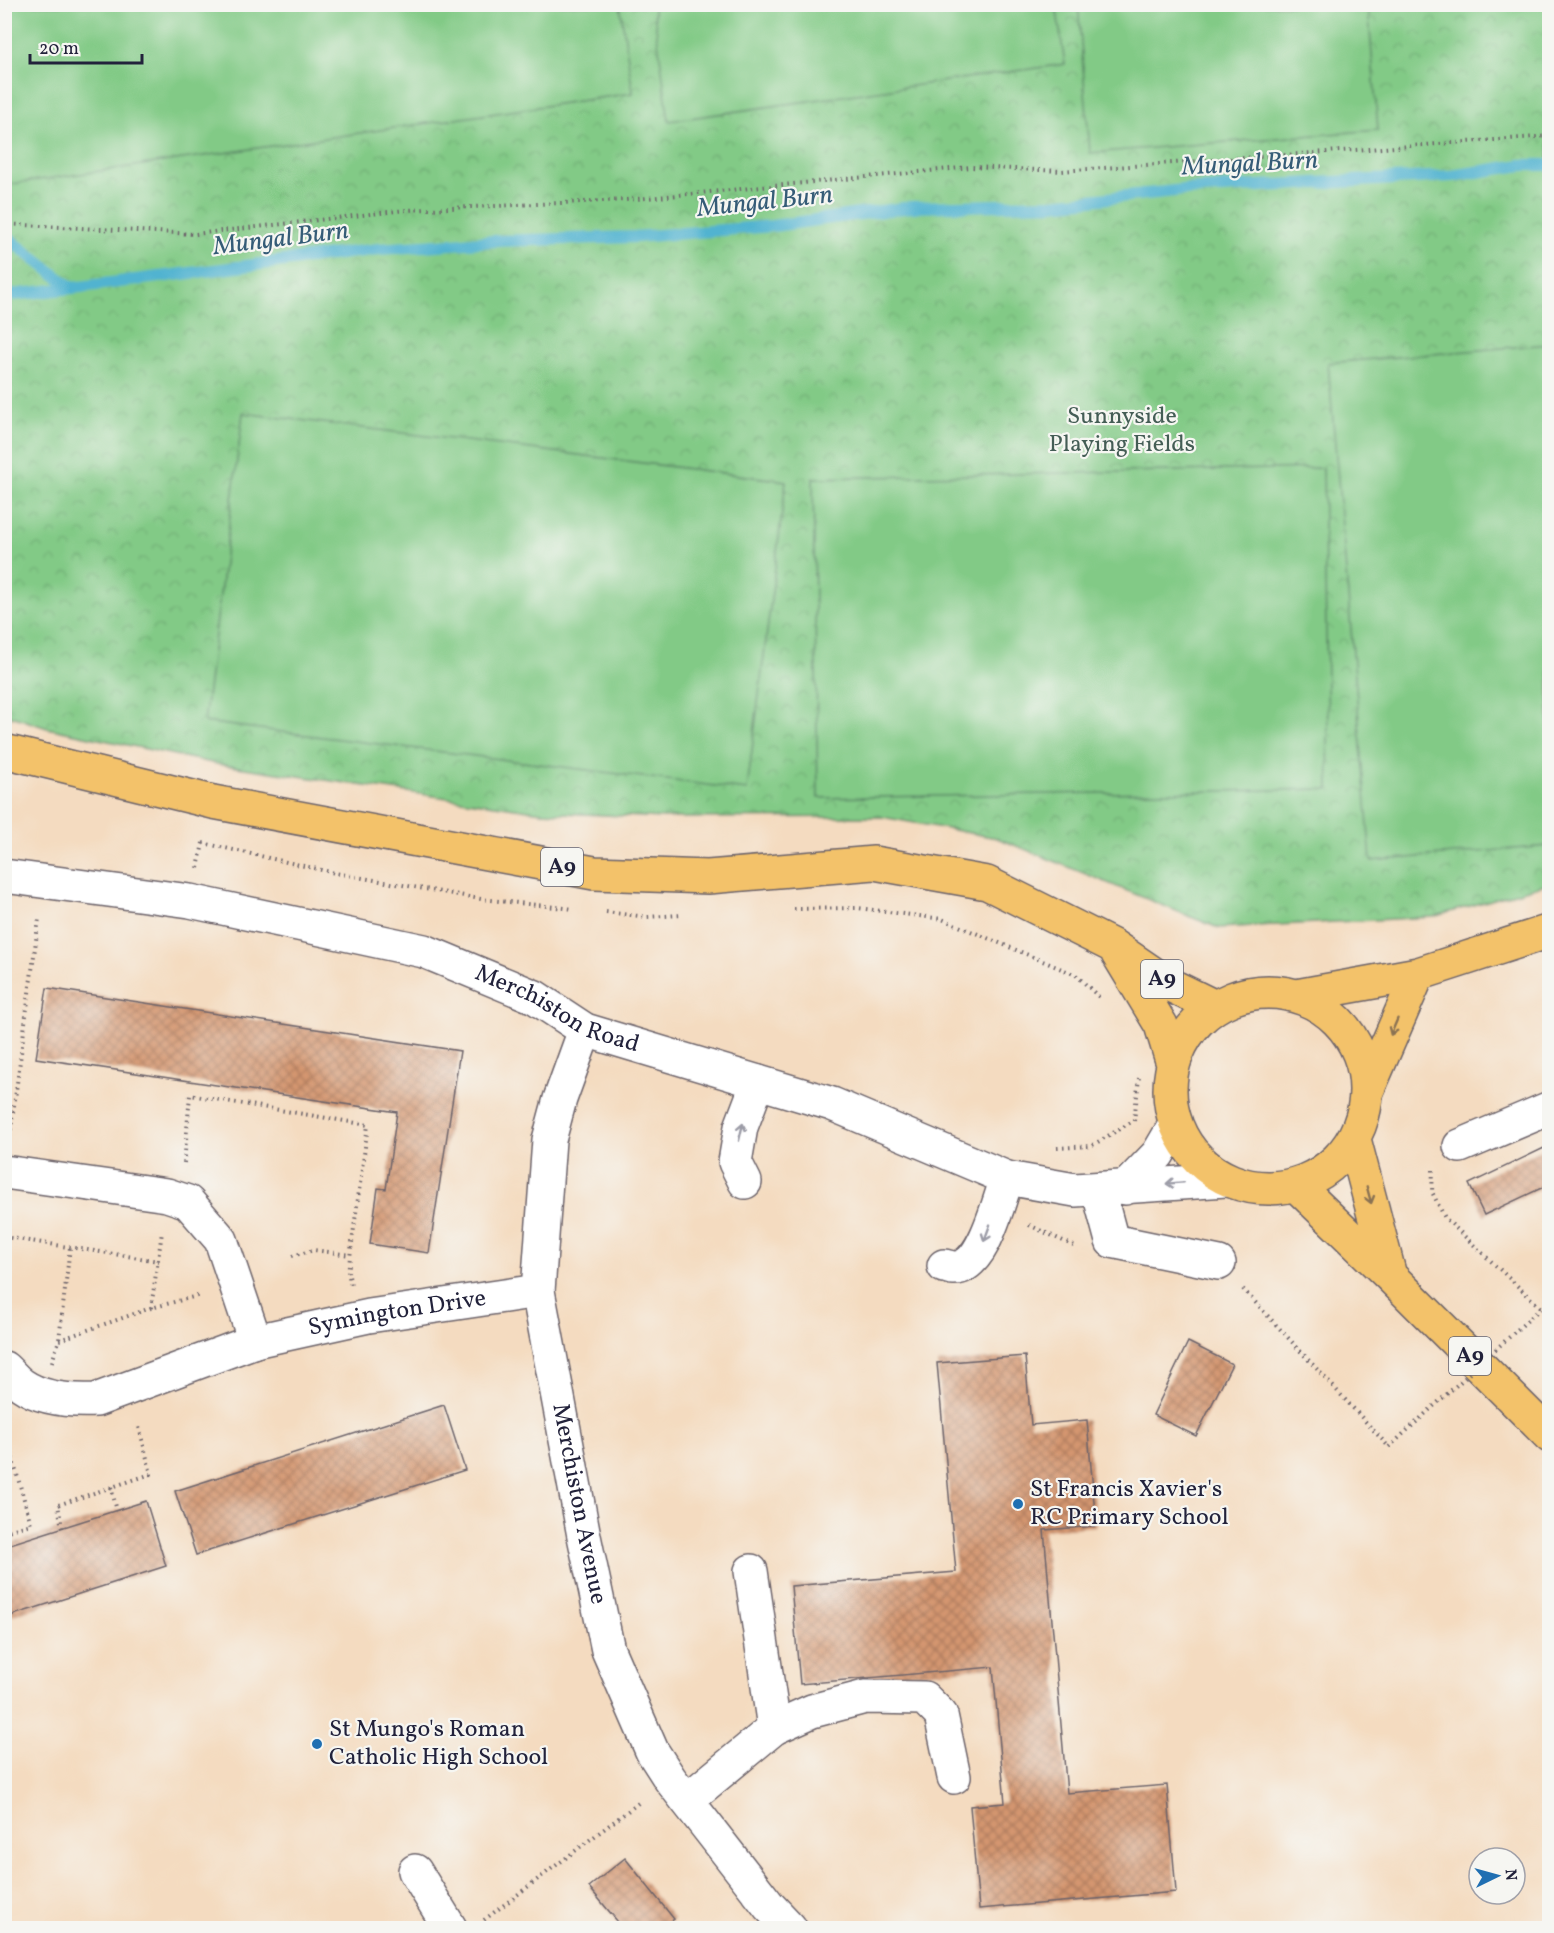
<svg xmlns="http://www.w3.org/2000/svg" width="1554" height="1933" font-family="Vollkorn,serif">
<defs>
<pattern id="park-crowns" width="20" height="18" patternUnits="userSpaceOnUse" patternTransform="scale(1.5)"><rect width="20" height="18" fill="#82ca86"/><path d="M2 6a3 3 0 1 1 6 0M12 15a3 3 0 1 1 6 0" fill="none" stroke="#70ad75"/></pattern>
<pattern id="building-cross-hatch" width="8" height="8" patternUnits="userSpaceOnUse" patternTransform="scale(1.5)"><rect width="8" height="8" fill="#d49670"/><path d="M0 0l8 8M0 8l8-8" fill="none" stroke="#ac7a5d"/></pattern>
</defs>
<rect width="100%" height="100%" fill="#f6f6f2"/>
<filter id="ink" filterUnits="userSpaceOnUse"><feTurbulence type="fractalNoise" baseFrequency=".0167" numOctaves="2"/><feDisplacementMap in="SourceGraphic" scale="12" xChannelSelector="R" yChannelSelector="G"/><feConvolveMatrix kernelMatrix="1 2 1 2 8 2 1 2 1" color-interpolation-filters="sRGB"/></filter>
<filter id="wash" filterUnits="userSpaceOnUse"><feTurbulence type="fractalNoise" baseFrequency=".008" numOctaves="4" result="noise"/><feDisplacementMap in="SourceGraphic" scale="24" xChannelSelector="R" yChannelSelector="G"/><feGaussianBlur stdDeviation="1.35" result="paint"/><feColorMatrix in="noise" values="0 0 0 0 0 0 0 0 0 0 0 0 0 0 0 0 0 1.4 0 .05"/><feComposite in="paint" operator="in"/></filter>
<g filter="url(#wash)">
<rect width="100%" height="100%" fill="#f4dbc0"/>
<!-- park -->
<path fill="url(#park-crowns)" stroke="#527660" stroke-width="1.5" d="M5,5H1549V883L1433,917L1218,928L997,838L882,817L664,818L542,812L217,764L47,728L5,714Z"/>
<!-- garden -->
<path fill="#82ca86" stroke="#527660" stroke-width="1.5" d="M4,5H620L633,93L5,185Z
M653,5H1056L1065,64L669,121Z
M1078,5H1368L1378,130L1090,153Z
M1549,344V846L1371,861L1328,363Z
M243,413L786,481L747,790L204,722Z
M1323,468L1329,789L818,798L813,478Z"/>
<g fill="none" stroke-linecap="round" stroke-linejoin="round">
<!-- stream -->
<path stroke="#51b3d0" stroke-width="12" d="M4,235L72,288L379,249L495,241L635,237L773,226L911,207L1052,204L1184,190L1451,176L1522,165H1550
M4,296L72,288"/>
</g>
<g id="blocks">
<!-- building -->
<path fill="url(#building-cross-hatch)" d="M47,988L460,1051L429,1253L370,1244L378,1188L386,1189L397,1112L36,1058Z
M1544,1148L1550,1159V1184L1484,1215L1469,1184Z
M1188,1342L1232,1364L1196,1436L1153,1415Z
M1025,1356L1031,1425L1087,1420L1096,1526L1044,1530L1067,1793L1167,1785L1176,1892L979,1909L970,1806L1005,1803L993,1667L800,1684L791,1586L956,1572L937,1363Z
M444,1405L465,1470L196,1555L175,1491Z
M146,1501L166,1566L4,1618V1546Z
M625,1858L674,1919L662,1928H623L589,1887Z"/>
</g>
</g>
<g filter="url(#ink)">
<use href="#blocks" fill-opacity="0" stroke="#6c636a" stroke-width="1.5"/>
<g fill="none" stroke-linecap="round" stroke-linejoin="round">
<defs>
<g id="minor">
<path id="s1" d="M4,876L190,901L424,951L535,997L585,1030L832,1104L1007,1178L1075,1190L1226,1180"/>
<path id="s2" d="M585,1030L560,1099L549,1140L538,1291L584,1536L608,1650L652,1751L670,1779L769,1906L790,1928"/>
<path d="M1460,1146L1550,1108"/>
<path d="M4,1172L167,1195L188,1202L221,1240L255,1341"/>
<path d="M745,1182L735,1162L741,1127L758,1082"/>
<path d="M1125,1188L1158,1154L1175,1125"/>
<path d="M1098,1189L1112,1241L1219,1263"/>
<path d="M944,1266C947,1266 950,1268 953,1268C983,1270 999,1200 1007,1178"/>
<path id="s3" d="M4,1368C10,1373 15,1380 22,1385C42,1399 72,1401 96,1400L255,1341L369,1316L538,1291"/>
<path d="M751,1571L774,1728"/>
<path d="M687,1800L774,1728L812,1711L865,1697L924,1698L941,1715L954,1777"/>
<path d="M415,1871L450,1928"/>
</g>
<path id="major" d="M4,751L213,802L594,873L708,877L874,863L987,883L1113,946L1170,985L1215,1007
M1118,954L1161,1025L1173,1064
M1170 1090a98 98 0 1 1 196 0a98 98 0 1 1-196 0Z
M1296,996L1418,974L1550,931
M1367,1091L1418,974
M1354,1139L1390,1276
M1296,1185L1390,1276L1550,1436"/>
</defs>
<!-- minor casing -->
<use href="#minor" stroke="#6c636a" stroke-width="36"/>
<!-- major casing -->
<use href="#major" stroke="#6c636a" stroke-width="36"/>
<!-- path -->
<path stroke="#6c636a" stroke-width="4" stroke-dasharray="1.5 4.5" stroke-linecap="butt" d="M4,224L195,234L406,210L626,200L971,167L1061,171L1550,136
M203,843L335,873L481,899L574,909
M198,868L203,843
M794,909L858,908L942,919L1076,975L1101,999
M606,912L647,917L682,915
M1134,1121L1139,1078
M10,1136L39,918
M1057,1148L1091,1146L1133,1121
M184,1163L190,1095L368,1125L348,1272L351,1285
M1433,1170L1432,1192L1445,1218L1541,1308
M1029,1225L1076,1247
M4,1237L159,1261
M292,1256L314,1250L350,1255
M1243,1289L1389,1447
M151,1308L162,1232
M59,1340L151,1308L201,1295
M52,1362L59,1340L70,1247
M4,1429L31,1524L4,1532
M111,1487L117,1511
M62,1528L58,1505L151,1474L138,1423
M484,1920L641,1801"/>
<!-- minor -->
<use href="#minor" stroke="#fff" stroke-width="33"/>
<!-- major -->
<use href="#major" stroke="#f3c26a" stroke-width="33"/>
<!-- path-bridge -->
<path stroke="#6c636a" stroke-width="4" stroke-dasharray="1.5 4.5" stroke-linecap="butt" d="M1389,1447L1541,1308"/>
</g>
<!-- one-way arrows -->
<defs><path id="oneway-shaft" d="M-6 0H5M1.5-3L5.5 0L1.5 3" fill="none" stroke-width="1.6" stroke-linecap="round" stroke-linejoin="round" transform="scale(1.5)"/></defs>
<g stroke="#8a7252">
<use href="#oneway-shaft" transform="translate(1394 1027) rotate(113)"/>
<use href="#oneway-shaft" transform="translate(1369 1195) rotate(75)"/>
</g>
<g stroke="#9c9ca7">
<use href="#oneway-shaft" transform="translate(741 1132) rotate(-77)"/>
<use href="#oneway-shaft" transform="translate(1175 1183) rotate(175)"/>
<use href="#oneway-shaft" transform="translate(987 1233) rotate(110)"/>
</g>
</g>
<!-- markers -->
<g fill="#1f6fb2" stroke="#f6f6f2" stroke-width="2">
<circle cx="1018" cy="1504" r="6"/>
<circle cx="317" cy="1744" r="6"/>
</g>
<g text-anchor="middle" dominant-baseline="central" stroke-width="4.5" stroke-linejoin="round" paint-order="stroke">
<!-- shield labels -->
<g fill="#f6f6f2" stroke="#626272" stroke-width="1.5">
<rect x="541" y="848" width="42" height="38" rx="4.5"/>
<rect x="1141" y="960" width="42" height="38" rx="4.5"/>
<rect x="1449" y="1337" width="42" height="38" rx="4.5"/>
</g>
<g font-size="22" font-weight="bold" fill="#22223b">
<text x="562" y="867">A9</text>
<text x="1162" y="979">A9</text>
<text x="1470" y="1356">A9</text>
</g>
<!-- park labels -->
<g font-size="24" fill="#445d55" stroke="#f6f6f2">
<text x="1122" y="417">Sunnyside<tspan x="1122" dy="28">Playing Fields</tspan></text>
</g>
<!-- street labels -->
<g font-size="24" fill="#22223b" stroke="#f6f6f2">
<text stroke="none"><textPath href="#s1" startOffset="573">Merchiston Road</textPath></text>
<text stroke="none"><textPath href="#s3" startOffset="416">Symington Drive</textPath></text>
<text stroke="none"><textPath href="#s2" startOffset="484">Merchiston Avenue</textPath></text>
</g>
<!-- poi labels -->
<g font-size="24" fill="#22223b" stroke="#f6f6f2" text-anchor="start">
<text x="1030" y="1490">St Francis Xavier's<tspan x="1030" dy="28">RC Primary School</tspan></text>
<text x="329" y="1730">St Mungo's Roman<tspan x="329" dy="28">Catholic High School</tspan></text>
</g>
<!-- water labels -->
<g font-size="26" font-style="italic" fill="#355c77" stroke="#f6f6f2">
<text transform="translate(1250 164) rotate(-3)">Mungal Burn</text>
<text transform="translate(765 202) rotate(-6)">Mungal Burn</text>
<text transform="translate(281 239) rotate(-7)">Mungal Burn</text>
</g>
</g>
<!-- margin -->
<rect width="1554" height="1933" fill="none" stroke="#f6f6f2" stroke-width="24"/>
<!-- north arrow -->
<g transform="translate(1497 1876) rotate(85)"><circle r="28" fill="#f6f6f2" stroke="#a1a1a9" stroke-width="1.5"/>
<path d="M0-4.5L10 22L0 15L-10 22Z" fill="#1f6fb2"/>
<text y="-9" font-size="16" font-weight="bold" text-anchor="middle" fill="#22223b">N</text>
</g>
<!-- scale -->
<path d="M30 54v9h112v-9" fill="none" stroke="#22223b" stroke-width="3"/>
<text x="39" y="54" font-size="18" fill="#22223b" stroke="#f6f6f2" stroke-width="4.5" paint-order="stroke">20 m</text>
</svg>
